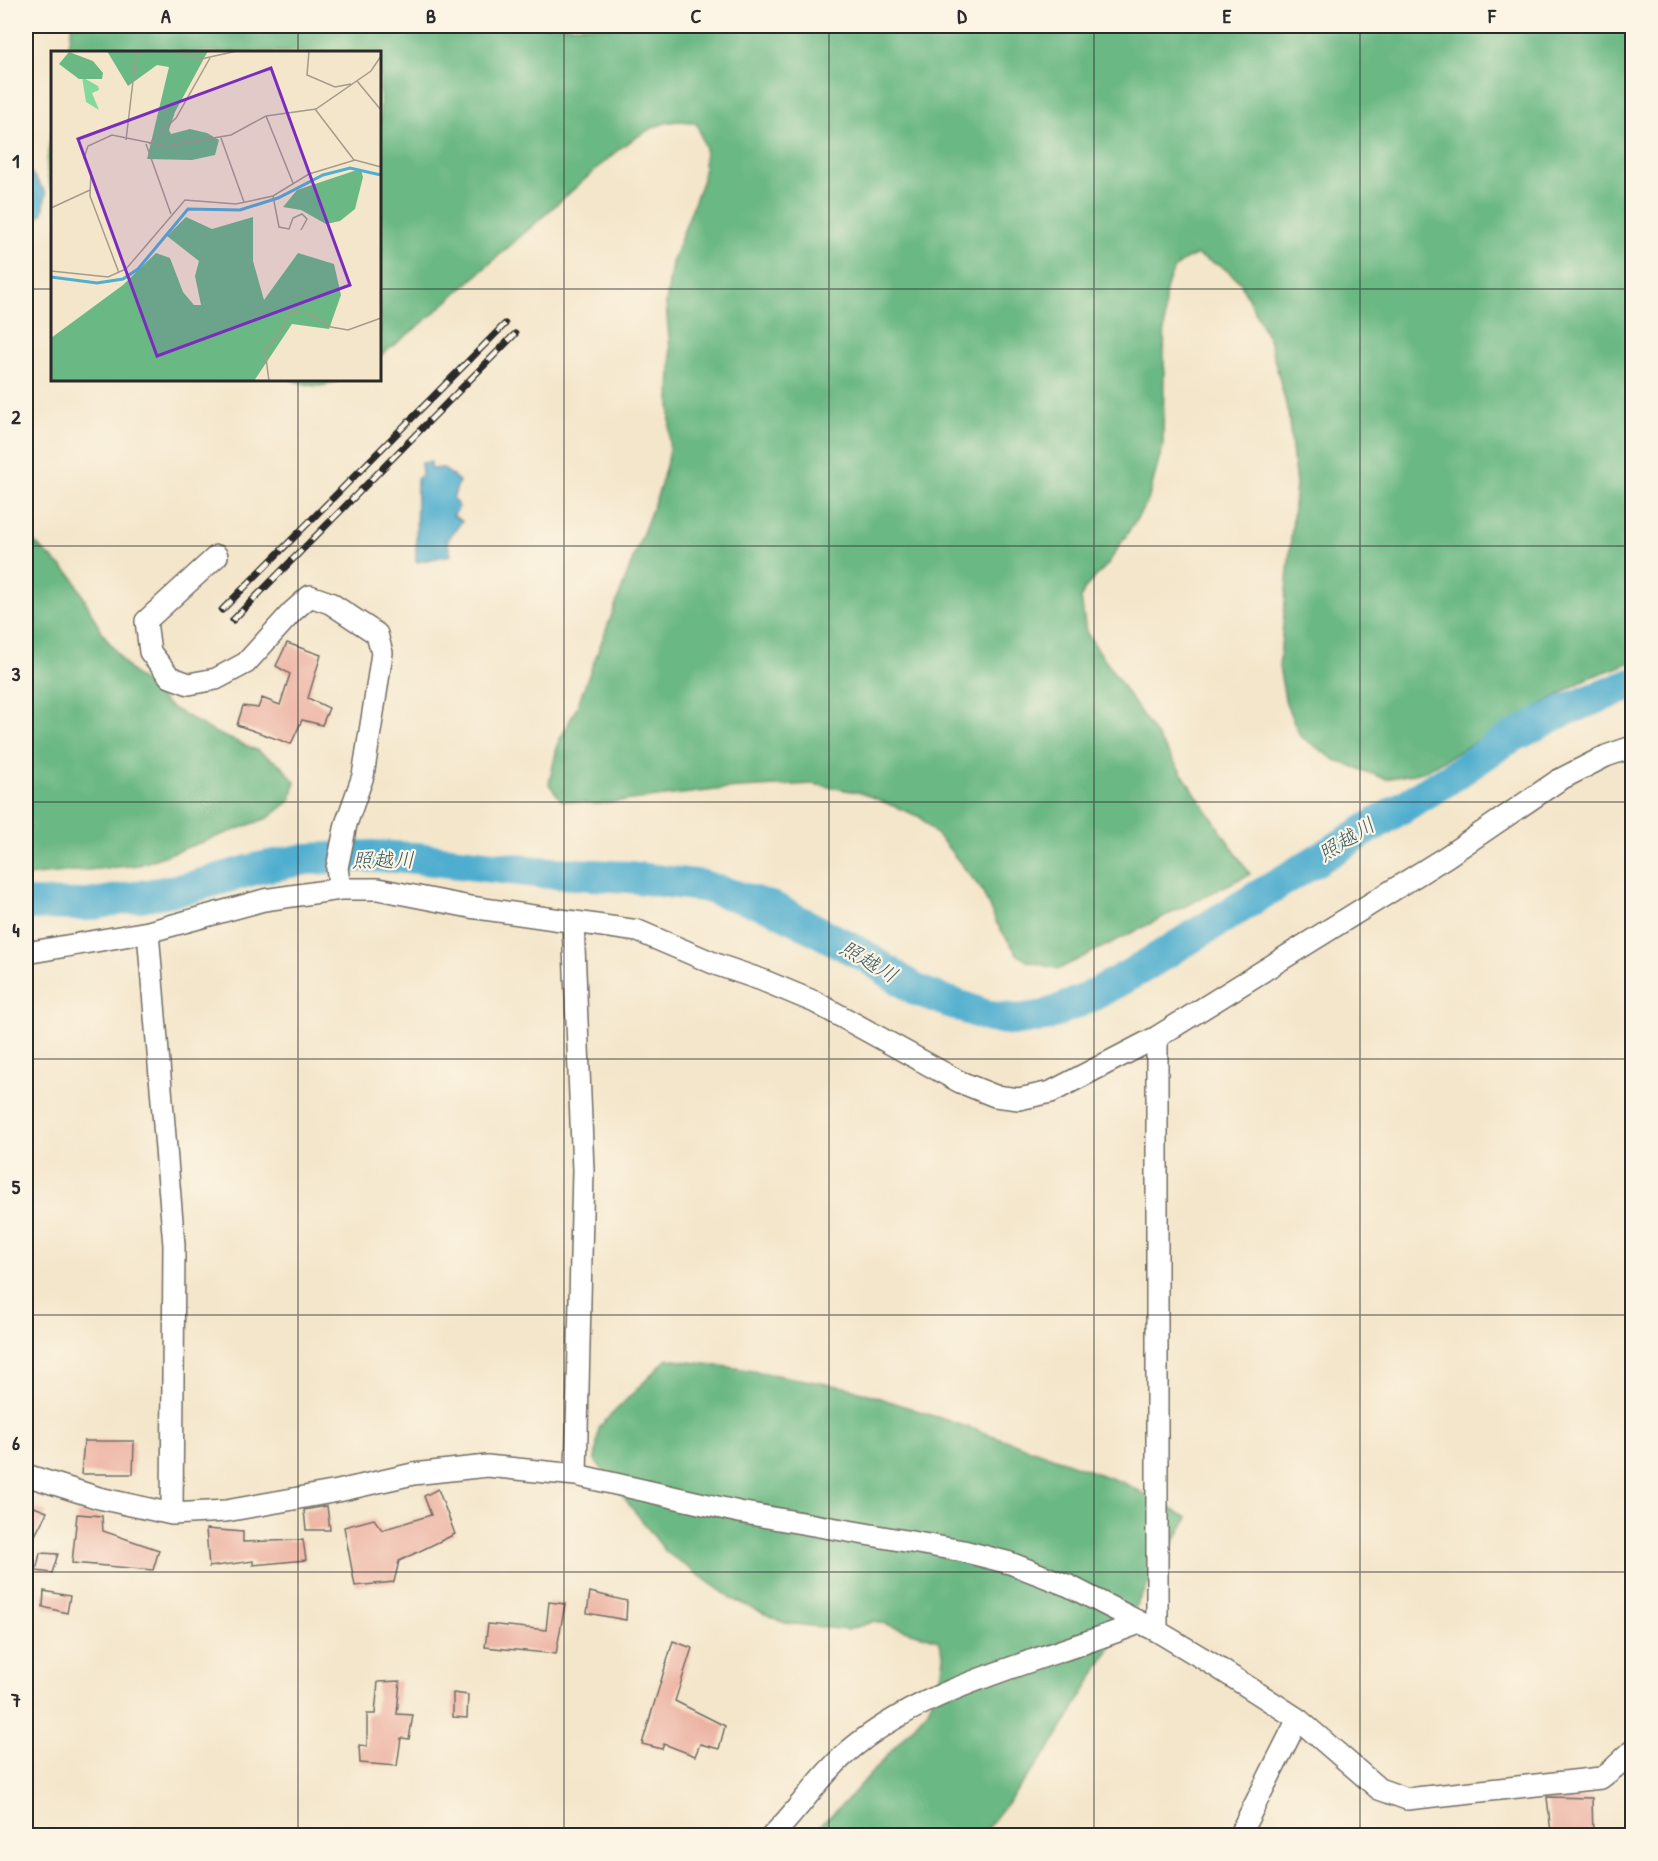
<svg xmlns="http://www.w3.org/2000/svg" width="1658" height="1861" font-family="'Patrick Hand','Klee One',sans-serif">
<rect width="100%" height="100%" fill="#fcf5e5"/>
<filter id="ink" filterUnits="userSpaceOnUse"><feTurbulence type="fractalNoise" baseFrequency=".0167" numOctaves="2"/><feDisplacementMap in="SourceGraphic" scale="12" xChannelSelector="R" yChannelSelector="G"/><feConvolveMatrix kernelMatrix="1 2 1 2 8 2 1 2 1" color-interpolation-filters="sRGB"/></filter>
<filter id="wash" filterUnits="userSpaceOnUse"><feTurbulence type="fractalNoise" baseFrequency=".008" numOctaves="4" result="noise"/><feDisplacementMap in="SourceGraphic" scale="24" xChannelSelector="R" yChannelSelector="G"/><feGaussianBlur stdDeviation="1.35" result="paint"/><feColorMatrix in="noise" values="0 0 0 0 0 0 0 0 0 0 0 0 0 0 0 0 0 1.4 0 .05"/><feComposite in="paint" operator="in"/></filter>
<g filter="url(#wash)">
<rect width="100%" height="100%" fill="#f4e6cb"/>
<!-- forest -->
<path fill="#6ab883" stroke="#4a7257" stroke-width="1.5" d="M72,26H1632V662L1588,678L1423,772L1386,779L1335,760L1300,736L1286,704L1279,667L1296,485L1288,412L1270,342L1240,282L1224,268L1197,255C1174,262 1170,273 1165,295L1163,445L1148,501L1108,564L1085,588L1081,598L1086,632L1250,874L1059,969L1027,961L1017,954L997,924L981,889L945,844L920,817L862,793L813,784L724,789L597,804L561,800L549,784L558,743L576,709L660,488L669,454L671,361L666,304L672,263L703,179L705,148L697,124C667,113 641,134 618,150L425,321L380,356V52H67Z
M52,131V190C43,170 48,152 52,131Z
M291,380H340C320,389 311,386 291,380Z
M26,535L73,577L101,631L128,668L169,706L214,732L256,750L281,765L295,782L291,800L268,818L139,865L26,876Z
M667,1359L736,1368L850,1388L994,1436L1124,1483L1188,1518L1051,1747L982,1835H810L849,1798L928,1710L941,1676L944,1657L938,1640L875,1621L848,1630L785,1623L734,1600L666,1552L595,1460L599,1427Z"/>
<!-- water -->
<path fill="#50aecf" stroke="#3e6c7d" stroke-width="1.5" d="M26,166L46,193L43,213L26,231Z
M431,462V469L443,468L459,481L453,499L459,507L453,516L462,521L447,541L451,555L416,562L417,479L422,475L421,463Z"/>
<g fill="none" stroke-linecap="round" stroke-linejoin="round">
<!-- river -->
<path stroke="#50aecf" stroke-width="32" d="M26,904L88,905L188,888L259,868L306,859L372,856L416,858L537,872L629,877L703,886L774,908L865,956L916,990L990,1017L1018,1020L1045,1016L1088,998L1138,970L1447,780L1505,741L1563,711L1632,684"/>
</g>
<g id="blocks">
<!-- building -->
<path fill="#edb2a3" d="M287,643L321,655L308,698L329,708L322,725L302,720L291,744L237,725L243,706L258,708L262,698L280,705L290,674L276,666Z
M84,1441H134L133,1474H81Z
M438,1489L455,1534L399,1561L394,1582L355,1586L344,1527L374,1519L382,1530L431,1515L424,1496Z
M26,1504L47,1512L26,1553Z
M327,1506L330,1530H306L304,1510Z
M77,1514L102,1516L103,1531L159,1550L153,1570L72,1563Z
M206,1529L243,1532V1542L303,1540L306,1560L253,1565V1561L209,1567Z
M40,1553L58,1554L52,1573L36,1571Z
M44,1591L70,1596L67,1613L43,1607Z
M590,1592L627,1601L626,1620L587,1613Z
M549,1602L565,1604L556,1654L485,1647L488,1624L546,1630Z
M673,1641L692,1648L675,1701L725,1726L719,1749L700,1744L695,1756L664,1744L662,1749L642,1744Z
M400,1681L397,1714L413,1715L409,1739L401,1738L397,1766L360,1763L359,1745L367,1746V1714H375L378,1682Z
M453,1693L468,1695L467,1718L453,1717Z
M1547,1797L1592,1798L1593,1836H1559L1551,1833Z"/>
</g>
</g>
<g filter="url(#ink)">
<use href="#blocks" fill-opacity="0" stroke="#716c63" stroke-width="1.5"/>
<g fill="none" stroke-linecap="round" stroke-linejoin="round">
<defs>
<path id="minor" d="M217,556L146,621L150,652L170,677L189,684L216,679L246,663L292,612L310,596L330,603L377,634L382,653L375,700L363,776L346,824L337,868L340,889
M573,922L583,1170L576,1475
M148,932L174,1245L172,1514
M26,953L148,932L264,900L340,889H378L470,907L638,931L718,965L762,980L815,1002L960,1082L995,1096L1019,1099L1051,1092L1157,1037L1446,857L1559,780L1606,756L1632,747
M26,1475L99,1498L172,1514L226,1511L338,1491L413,1474L487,1466L576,1475L739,1512L963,1551L1010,1563L1069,1586L1157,1631L1209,1662L1298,1719L1379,1789L1407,1799L1601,1778L1614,1768L1632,1751
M1157,1631V1037
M772,1836C801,1807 824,1770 856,1745C935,1682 1046,1660 1139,1623
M1239,1836L1298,1719"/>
</defs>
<!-- minor casing -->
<use href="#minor" stroke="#716c63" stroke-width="24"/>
<!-- minor -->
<use href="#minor" stroke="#fff" stroke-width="21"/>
<defs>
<path id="rail" d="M222,610L505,324
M233,620L515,334
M26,832L29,828"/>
</defs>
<!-- rail casing -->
<use href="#rail" stroke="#2b2b2b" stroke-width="7"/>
<!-- rail -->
<use href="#rail" stroke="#fcf5e5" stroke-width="4.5" stroke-dasharray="14" stroke-linecap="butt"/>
</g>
</g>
<!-- grid -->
<path fill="none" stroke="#2b2b2b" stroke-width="1.5" stroke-opacity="0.55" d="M298,26V52M564,26V1836M829,26V1836M1094,26V1836M1360,26V1836M26,289H52M380,289H1632M298,380V1836M26,546H1632M26,802H1632M26,1059H1632M26,1315H1632M26,1572H1632"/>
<g text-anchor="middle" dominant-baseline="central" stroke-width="4.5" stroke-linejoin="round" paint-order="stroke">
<!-- water labels -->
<g font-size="21" font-style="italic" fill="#385964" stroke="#fcf5e5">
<text transform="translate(1346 839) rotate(-32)">照越川</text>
<text x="383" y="859">照越川</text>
<text transform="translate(869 961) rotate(31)">照越川</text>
</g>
</g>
<!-- overview -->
<g transform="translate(51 51)">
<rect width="330" height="330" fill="#f4e6cb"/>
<path d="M31,26L47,35L48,39L41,42L48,59L35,51Z" fill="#83d89b"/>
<path d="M56,0H157L124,61L118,79L120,83L139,78L156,82L168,89L164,104L141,109L96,108L118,16L106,14L77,35ZM18,1L42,10L52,22L51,28H28L8,13ZM306,119H310L312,126L304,158L289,170L275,173L250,159L232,156L246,139ZM135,166L161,178L202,166V210L213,249L247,202L283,213L290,244L278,278L241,273L203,330H0V287L72,234L105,202L119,207L132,241L143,254H150L144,225L148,210L116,185Z" fill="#6ab883"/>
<path fill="none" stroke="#50aecf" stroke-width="3" d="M0,226L46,232L72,228L87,218L137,158L189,159L227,147L272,124L299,117L330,124"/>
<path fill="none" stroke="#a49b8b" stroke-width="1.5" d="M123,0L150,8L186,0M258,0L256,24L284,36L300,33M306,30L330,59M264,58L303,109M215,65L242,132M170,87L193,151M75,89L85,5L89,0M95,93L120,163M98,93L125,67L159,7M222,145L228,176L238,178L242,167L251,163L256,168L250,179M0,157L39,139M0,220L57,226L75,218L134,149L185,153L222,145L258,123L304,109L330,116M68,222L39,145L40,121L33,107L37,95L61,84L115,95L180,84L215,65L265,58L320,20L330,5M218,330L214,299L227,285L239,261L259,263L280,276L297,279L330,267"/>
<path fill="#7b2cbf" fill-opacity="0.15" stroke="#7b2cbf" stroke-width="3" d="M220,17L299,234L106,305L27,88Z"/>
<rect width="330" height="330" fill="none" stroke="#2b2b2b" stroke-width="3"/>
</g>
<!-- margin -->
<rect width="1658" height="1861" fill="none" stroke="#fcf5e5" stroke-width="66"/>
<rect x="33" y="33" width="1592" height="1795" fill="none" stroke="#2b2b2b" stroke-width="2"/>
<g font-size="20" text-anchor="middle" font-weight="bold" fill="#2b2b2b">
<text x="166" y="23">A</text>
<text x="431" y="23">B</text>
<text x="696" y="23">C</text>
<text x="962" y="23">D</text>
<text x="1227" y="23">E</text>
<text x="1492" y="23">F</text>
<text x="16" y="168">1</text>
<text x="16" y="424">2</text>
<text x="16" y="681">3</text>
<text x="16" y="937">4</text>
<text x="16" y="1194">5</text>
<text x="16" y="1450">6</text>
<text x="16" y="1707">7</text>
</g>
</svg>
